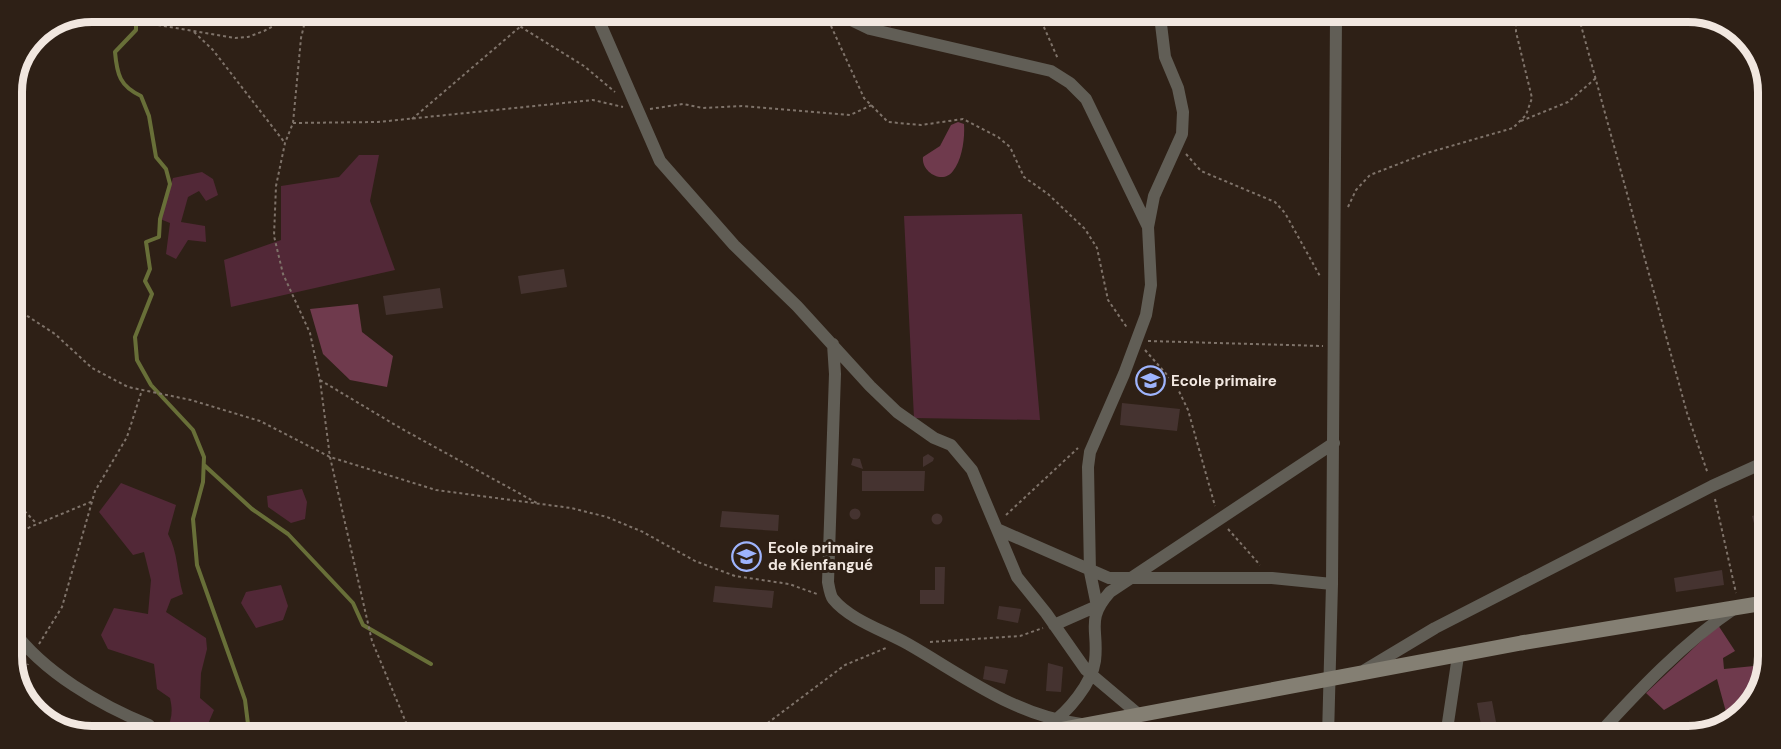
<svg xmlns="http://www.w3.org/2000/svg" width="1781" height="749" font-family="'DM Sans',sans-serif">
<rect width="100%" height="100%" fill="#2e2016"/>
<!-- green -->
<path fill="#522837" d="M887,15H908L890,27L885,17Z
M359,155H379L370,201L395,270L231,307L224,260L281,240V186L339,177Z
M202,172L213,179L218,195L206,201L199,191L188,197L181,222L205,226L206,242L188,240L176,259L166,254L170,223L160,219L173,178Z
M1022,214L1040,420L914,418L904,216Z
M121,483L176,505L168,534C178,552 177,574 183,594L171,599L166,612L206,638L207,649L201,673L200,698L214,710L208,724L210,732L166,731C172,719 173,711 170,698L157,689L154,664L108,649L101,635L114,608L148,614L151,580L144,552L133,555L99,512Z
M302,489L307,502L305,519L291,523L268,507L267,496Z
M281,585L288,606L283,620L256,628L241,603L246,592Z"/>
<!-- forest -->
<path fill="#6f3a4d" d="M958,122L964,124C965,139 962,160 953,171C943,185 921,172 923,157L940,146L951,125Z
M358,304L362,332L393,356L387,387L350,380L323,354L310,309Z
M1718,625L1735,651L1723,658L1724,669L1754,666L1763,687L1734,722L1729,723L1717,679L1664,710L1646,693Z"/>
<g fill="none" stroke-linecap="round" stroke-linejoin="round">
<!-- stream -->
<path stroke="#686f38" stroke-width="4" d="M136,12V30L115,52C117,75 120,86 141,96L149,116L156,157L166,169L170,184L160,219L159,237L146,242L150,269L145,281L152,294L135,337L137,360L151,385L193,430L204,457L203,482L193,519L197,565L245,700L249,732
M204,465L252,509L288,534L353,603L363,625L431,664"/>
</g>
<!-- building -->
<path fill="#453330" d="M564,269L567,287L521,294L518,276Z
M440,288L443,308L386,315L383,296Z
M1122,403L1180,409L1177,431L1120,425Z
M928,454L934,458L933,461L923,467V457Z
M853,458L860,459L863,469L851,465Z
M862,471H925L924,491H862Z
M849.5 514a5.5 5.5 0 1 1 11 0a5.5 5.5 0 1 1-11 0Z
M722,511L779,515L778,531L720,527Z
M1765,512L1764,549H1761L1752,516Z
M931.5 519a5.5 5.5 0 1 1 11 0a5.5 5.5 0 1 1-11 0Z
M935,567H945L944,604H920V590H935Z
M1722,570L1724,585L1676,592L1674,578Z
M715,586L774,591L772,608L713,602Z
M999,606L1021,609L1018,623L997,619Z
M1048,663L1063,667L1061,692L1046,691Z
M985,666L1008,670L1005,684L983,679Z
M1492,701L1496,722L1481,725L1477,703Z"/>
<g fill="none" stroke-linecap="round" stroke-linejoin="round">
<!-- path -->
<path stroke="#7f736a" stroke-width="2" stroke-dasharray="3 3" stroke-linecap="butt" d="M307,13L301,38L293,123L285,143L276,186L274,236L283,274L310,333L320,380L330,457L372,641L410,732
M500,14L584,66L615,92
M826,15L864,98L888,122L921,125L963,119L998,137L1010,147L1024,177L1048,194L1085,229L1097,248L1108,300L1128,329
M1039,16L1058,59
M1579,18L1687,413L1708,474
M158,25L235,38L248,37L264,31L298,13
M194,32L213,50L285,143
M650,109L683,104L703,108L742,106L850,115L872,105
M412,119L535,14
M1521,121L1568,102L1596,78
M293,123L378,122L593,100L623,107
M1186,154L1201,171L1275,202L1285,213L1321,278
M1348,207L1356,190L1370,175L1427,153L1513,128L1526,115L1532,98L1516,32V17
M12,306L55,334L92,368L128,387L191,400L260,421L330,457L436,490L571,508L607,517L643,532L695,561L735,576L789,584L817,594
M1148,341L1323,346
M1145,350L1176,385L1188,410L1215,506
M320,380L402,429L537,503
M12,498L37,524
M1715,499L1736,593
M1006,515L1078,448
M1228,529L1260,565
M12,537L30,527L93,501
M930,642L1020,636L1043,628
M39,644L62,607L95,491L127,437L142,390
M20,681L28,664
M753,734L845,665L886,648"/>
<!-- street -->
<path stroke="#615e56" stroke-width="12" d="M596,14L660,161L734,245L797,306L870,386L897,412L934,438L951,445L972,470L1017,577L1046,613L1086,670L1137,713
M841,15L870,29L1051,71L1070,83L1086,99L1148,227
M833,344L835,374L828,582C829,587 830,595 833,599C850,620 885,631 908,644C964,676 1015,716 1081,724L1082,735
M997,529L1109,578H1272L1332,584
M1054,625L1097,606L1090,572L1088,467L1090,452L1124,374L1146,315L1151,285L1148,227L1154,196L1182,134L1183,112L1178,88L1165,57L1160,16
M12,629C43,672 100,705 149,725L152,731
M1365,670L1435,628L1712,486L1765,462
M1050,724C1068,712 1092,683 1095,661C1099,629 1085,620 1110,592L1334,443
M1328,736L1332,584L1336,17
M1446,736L1458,656
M1596,737C1638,691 1683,643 1735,608"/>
<!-- secondary -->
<path stroke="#847f73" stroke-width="15" d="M1032,735L1521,643L1764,603"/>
</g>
<!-- icons -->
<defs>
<symbol id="school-ring" viewBox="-11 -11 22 22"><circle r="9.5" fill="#2e2016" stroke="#9eb4fd" stroke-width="1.5"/><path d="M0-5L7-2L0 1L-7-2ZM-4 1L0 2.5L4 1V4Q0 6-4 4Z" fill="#9eb4fd"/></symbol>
</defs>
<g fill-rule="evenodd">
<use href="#school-ring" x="1134" y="364" width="33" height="33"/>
<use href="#school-ring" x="730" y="540" width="33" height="33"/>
</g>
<g text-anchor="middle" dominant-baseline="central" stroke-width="6" stroke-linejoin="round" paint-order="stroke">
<!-- poi labels -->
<g font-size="15" font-weight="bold" fill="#f1e7e0" stroke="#2e2016" text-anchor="start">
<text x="1171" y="381">Ecole primaire</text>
<text x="768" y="548">Ecole primaire<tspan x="768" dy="17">de Kienfangué</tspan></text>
</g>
</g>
<!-- crop -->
<path d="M0 0H1781V749H0ZM92 22H1688A70 70 0 0 1 1758 92V656A70 70 0 0 1 1688 726H92A70 70 0 0 1 22 656V92A70 70 0 0 1 92 22Z" fill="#2e2016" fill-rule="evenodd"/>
<path fill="none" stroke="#f1e7e0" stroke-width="8" d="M92 22H1688A70 70 0 0 1 1758 92V656A70 70 0 0 1 1688 726H92A70 70 0 0 1 22 656V92A70 70 0 0 1 92 22Z"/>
</svg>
